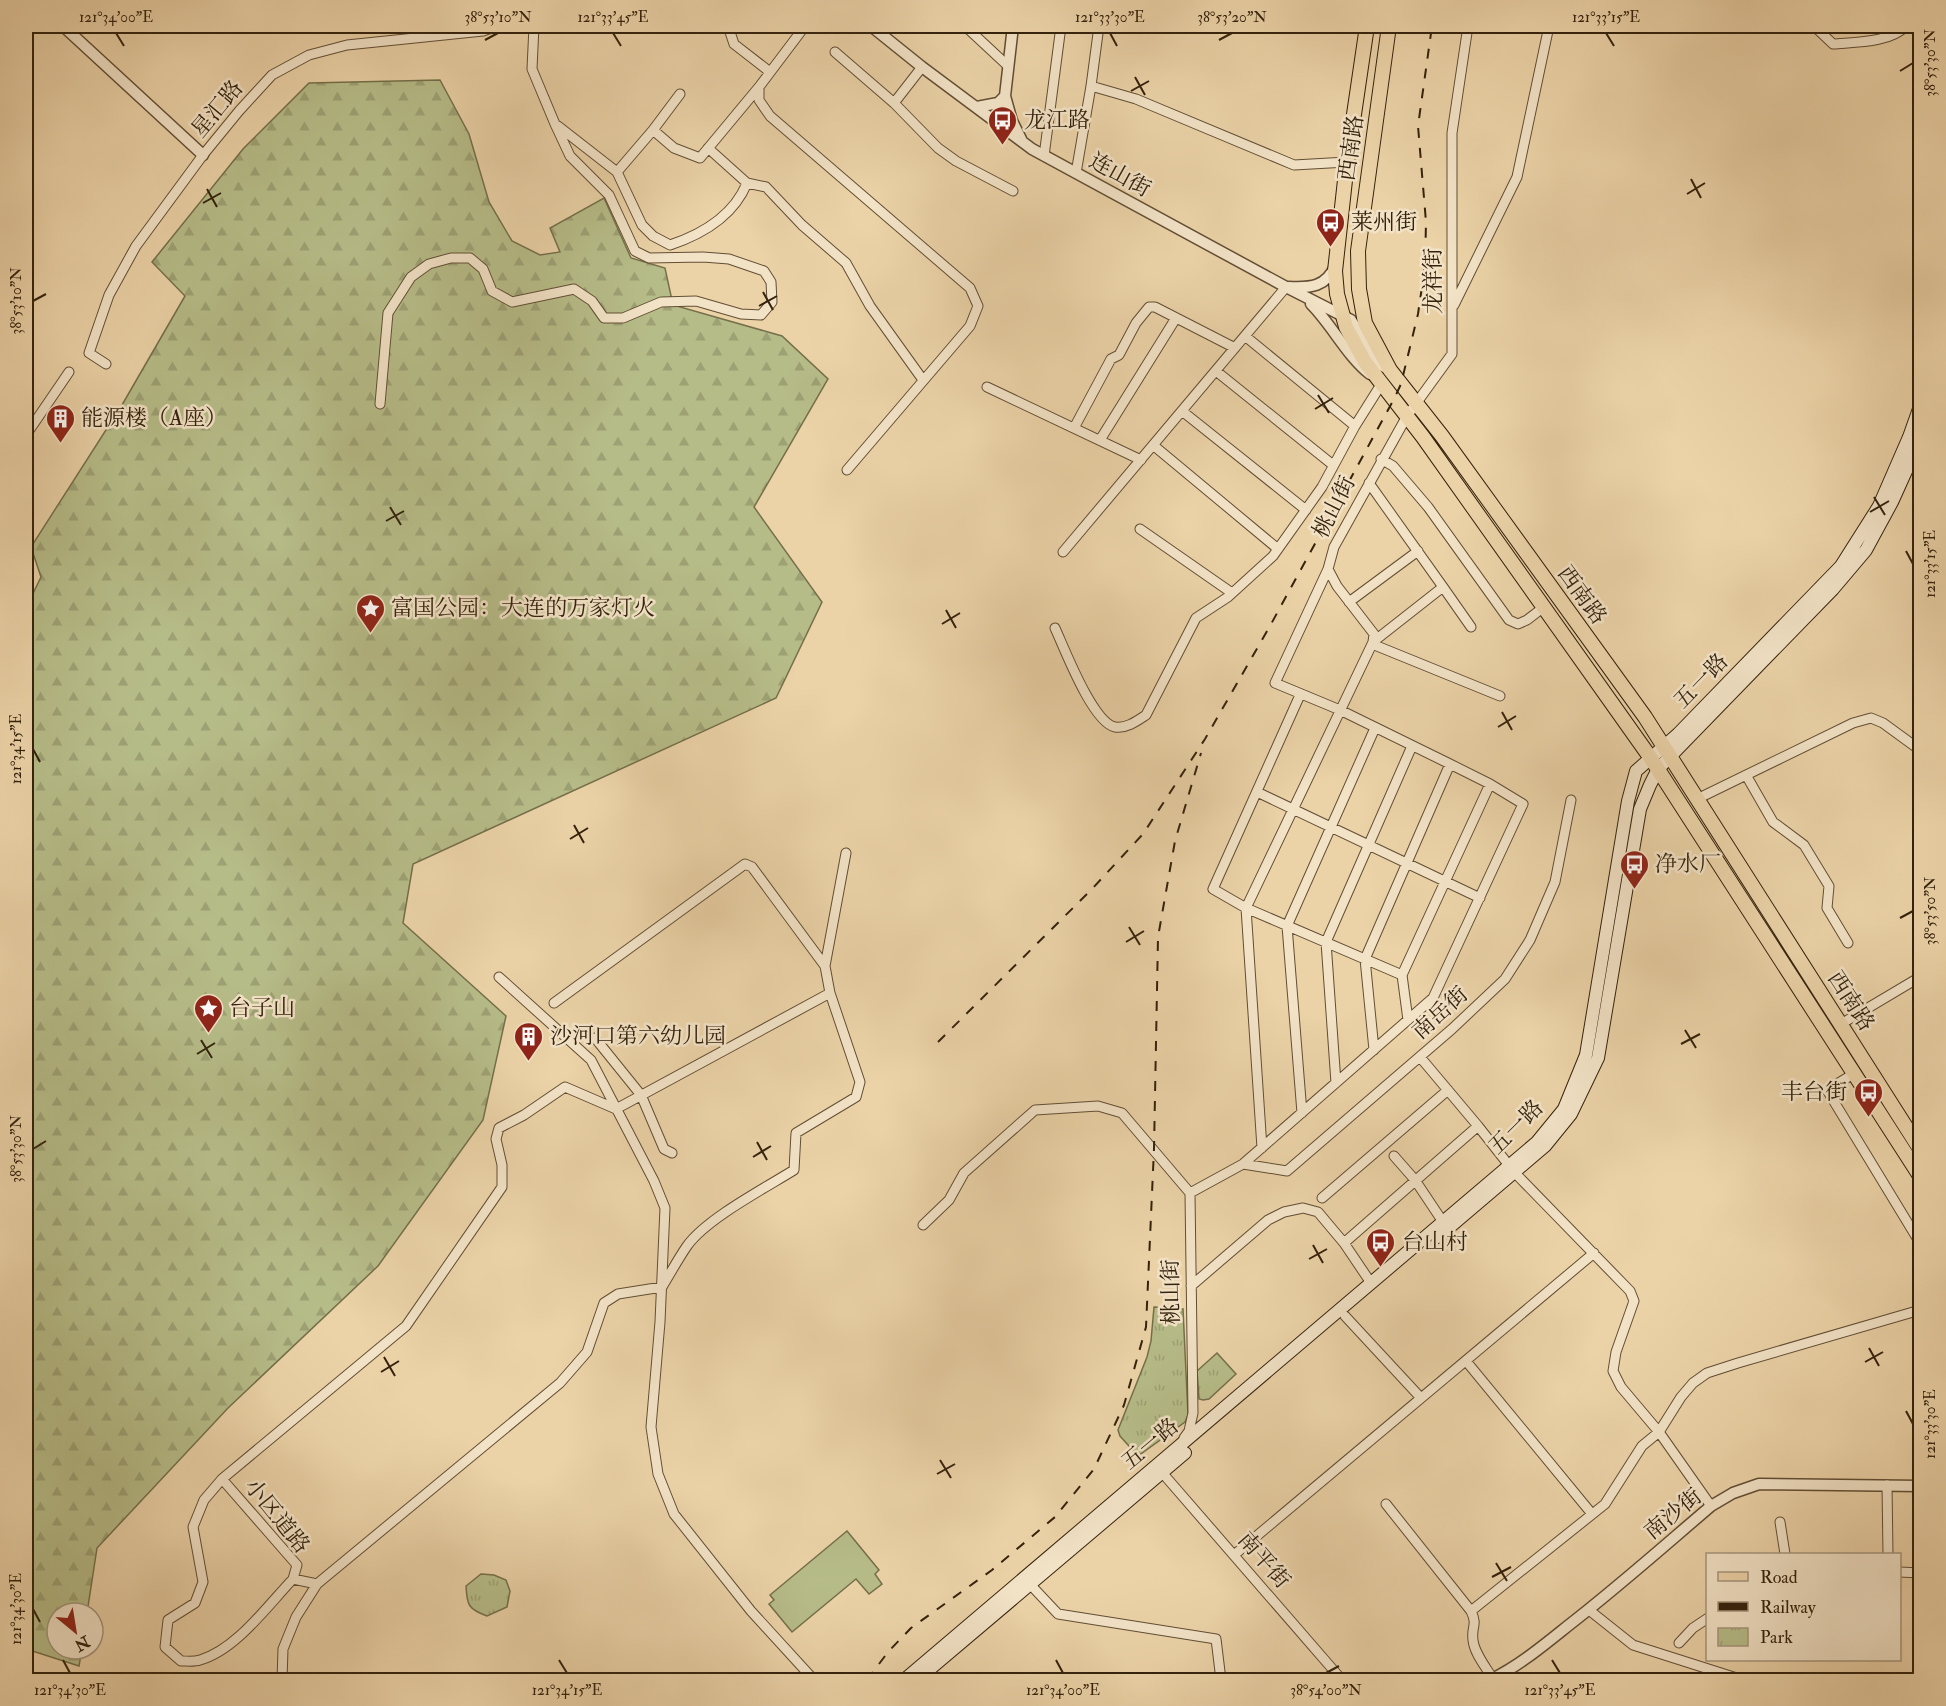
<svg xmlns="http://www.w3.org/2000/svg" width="1946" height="1706" font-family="'IM FELL Double Pica','Noto Serif SC',serif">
<defs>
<pattern id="forest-firs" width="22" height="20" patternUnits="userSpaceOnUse" patternTransform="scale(1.5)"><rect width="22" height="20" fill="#b6bc88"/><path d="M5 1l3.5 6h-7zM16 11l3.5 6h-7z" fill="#9da174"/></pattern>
<pattern id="park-tufts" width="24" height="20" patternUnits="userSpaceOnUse" patternTransform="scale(1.5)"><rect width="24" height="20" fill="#b6bc88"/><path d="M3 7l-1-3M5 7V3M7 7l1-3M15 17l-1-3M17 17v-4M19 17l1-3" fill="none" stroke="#9da174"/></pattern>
</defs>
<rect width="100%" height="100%" fill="#ebd2a7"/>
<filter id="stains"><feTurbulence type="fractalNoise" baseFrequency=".00333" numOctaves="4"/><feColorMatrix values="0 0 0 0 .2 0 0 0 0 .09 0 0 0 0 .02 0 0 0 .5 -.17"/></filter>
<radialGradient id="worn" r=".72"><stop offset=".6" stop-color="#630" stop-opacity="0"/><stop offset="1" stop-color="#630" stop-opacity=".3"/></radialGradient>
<!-- forest -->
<path fill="url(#forest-firs)" stroke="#756f4a" stroke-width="1.5" d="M440,80L469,134L489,202L512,241L540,255L560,252L550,228L604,198L631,258L665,268L673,305L782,336L828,379L754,507L822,602L776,698L413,864L403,923L506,1016L483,1120L378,1266L228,1408L97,1548L87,1613H57V1649H82L79,1666L26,1649V608L41,577L31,547L122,405L185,296L152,262L243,149L309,83Z"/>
<!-- park -->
<path fill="url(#park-tufts)" stroke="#756f4a" stroke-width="1.5" d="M1154,1307L1183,1309L1188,1415L1185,1422L1138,1456L1120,1436L1118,1430L1147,1357L1151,1341Z
M1217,1353L1236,1374L1209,1399L1203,1400L1199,1399L1197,1371Z
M481,1574L494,1575L506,1580L510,1591L507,1607L487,1616C468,1609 467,1605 466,1586Z"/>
<!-- pitch -->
<path fill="#b6bc88" stroke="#756f4a" stroke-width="1.5" d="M847,1531L879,1570L875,1574L882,1584L869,1594L856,1579L792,1632L769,1604L774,1600L770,1595Z"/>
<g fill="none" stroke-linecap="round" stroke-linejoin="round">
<defs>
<path id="minor" d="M728,26L734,44L770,72
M805,26L759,87V100L770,116L970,288L978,306L970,326L847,470
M965,26L1008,66
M1814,26L1833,44C1856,42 1889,43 1906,26
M835,52L894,103L938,148L956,161L1013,191
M1091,86L1136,99L1294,165L1347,162
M894,103L922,67
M558,126L617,172L653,130L680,94
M653,130L674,148L700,158L759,87
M708,148L747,183L766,187L802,225L846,263L870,306L923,380
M1044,156L1061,26
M617,172L642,225L653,236L670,245C703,234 734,215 747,183
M1076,173L1091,86L1099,26
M1454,305L1517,177L1549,26
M1245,336L1355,426
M106,364L89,353L109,295L136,246L203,155L239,111L272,75L309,55L347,45L483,31L497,26
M1216,371L1333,465
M987,387L1141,460
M380,404L388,313L411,277L429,264L451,258H470L483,269L492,291L512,302L574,289L592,301L604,318H623L661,302L696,301L741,314L761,315L772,302L771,282L764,271L729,259L703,257L649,258L635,251L609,195L570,156L555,124L532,69L534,26
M1182,411L1306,510
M1074,428L1111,359L1119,355L1136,323L1149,307H1155L1235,348
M26,435L69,372
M1100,440L1176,318
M1153,445L1278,549
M1381,459L1393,466L1428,507L1509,620L1518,624L1527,620L1544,607
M1369,483L1443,587L1373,642
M1140,529L1232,593
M1063,552L1286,287
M1443,587L1471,627
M1349,602L1418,551
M1055,628C1065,650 1093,723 1115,727C1126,729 1137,721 1146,715L1196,618L1228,597L1273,556L1322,487L1355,426L1382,383
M1372,644L1500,696
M1300,695L1213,889L1246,908L1402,975
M1746,775L1773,822L1804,845L1829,886L1827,908L1848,943
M1257,792L1480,898
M1697,799L1853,723L1871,718L1883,723L1920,750
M499,977L591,1060L654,1181L665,1208L660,1322L651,1427L658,1474L674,1514L751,1611L814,1680
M554,1003L745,864L752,867L825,966
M1408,1020L1402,975L1490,784
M1841,1024L1920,977
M595,1038L641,1095L664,1149L672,1153
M1374,1050L1365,959L1450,764
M1420,1057L1478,1126L1515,1173L1630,1291L1634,1301L1616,1352L1613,1371L1621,1387L1659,1432L1711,1506
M1855,1073L1827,1090L1920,1243
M1336,1083L1326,942L1412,746
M1302,1113L1287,926L1375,728
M1262,1148L1246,908L1373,642L1374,634L1337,586L1328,569L1334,547L1407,416L1452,354V133L1468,26
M1394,1156L1415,1180L1443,1222
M1243,1164L1287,1171L1452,1029L1505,979L1530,940L1555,882L1571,800
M1190,1193L1243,1164L1433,998L1523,804L1490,784L1450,764L1340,710L1275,683L1328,569
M1322,1198L1448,1090
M923,1225L949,1200L964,1173L1035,1110L1098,1106L1122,1113L1190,1193
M1344,1243L1478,1126
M1191,1286L1268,1220L1284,1212L1303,1208L1318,1212L1344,1243L1371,1283
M1345,1316L1421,1398
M1466,1361L1592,1514
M1184,1438L1189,1431L1193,1413L1190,1193
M1159,1469L1342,1680
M222,1479L297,1565L293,1579
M1887,1485L1888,1554
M1386,1504L1471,1611C1478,1626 1471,1626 1473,1640C1474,1653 1486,1667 1493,1679
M1780,1522L1785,1554
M1234,1555L1594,1253
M1900,1572L1920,1573
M1027,1581L1058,1614L1216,1639L1221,1680
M317,1584L293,1579C268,1605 236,1650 200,1660C194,1662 187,1661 181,1661L165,1647L168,1620L195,1603L203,1582L193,1527L204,1500L222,1479L406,1326L502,1187V1165L496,1139L499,1128L524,1115L565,1087L616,1109L830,993
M1589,1610L1633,1645L1743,1680
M1471,1611L1605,1504L1642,1446L1659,1432L1681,1397L1693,1383L1707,1373L1738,1363L1920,1310
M1679,1643L1693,1628L1708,1618
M282,1680L283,1649L296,1617L317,1584L560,1383L587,1352L604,1303L618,1294L662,1287C670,1274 678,1259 687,1246C706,1219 765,1188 794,1170L796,1133L856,1097L860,1082L830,993L825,966L846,853
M1913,1680L1920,1678"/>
<path id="tertiary" d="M63,26L203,155
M871,26L922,67L1032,149L1286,287L1351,320L1377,363L1390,370
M1013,26L1005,96L1012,121L1021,139
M977,107L998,103L1005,96
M1289,287C1311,288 1326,287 1336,265
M1311,304C1332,325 1347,356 1370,374
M1490,1680C1519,1666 1544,1645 1569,1625C1618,1587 1664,1546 1711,1506L1733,1493L1759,1484L1920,1486"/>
<path id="secondary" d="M1438,1237L1545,1146L1571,1114L1598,1058L1640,809L1650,785L1658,769L1833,589L1866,550L1892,502L1920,440
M904,1680L1537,1142L1564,1109L1586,1055L1628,801L1636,771L1678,734L1841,566L1879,506L1909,437L1920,406
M917,1680L1185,1453"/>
<path id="primary" d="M1367,26L1347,162L1335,271L1337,294L1346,327L1365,362L1423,437L1650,757L1920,1176
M1389,26L1358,251L1359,289L1365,323L1390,370L1442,436L1645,717L1920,1149"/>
</defs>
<!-- minor casing -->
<use href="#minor" stroke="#624e34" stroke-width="11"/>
<!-- tertiary casing -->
<use href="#tertiary" stroke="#624e34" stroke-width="13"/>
<!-- secondary casing -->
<use href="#secondary" stroke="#34220d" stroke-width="14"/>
<!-- primary casing -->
<use href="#primary" stroke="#34220d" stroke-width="16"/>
<!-- minor -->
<use href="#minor" stroke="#f2e2c6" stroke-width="9"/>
<!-- tertiary -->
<use href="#tertiary" stroke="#f2e2c6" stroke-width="10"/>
<!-- secondary -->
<use href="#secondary" stroke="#f2e2c6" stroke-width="12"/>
<!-- primary -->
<use href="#primary" stroke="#ebd2a7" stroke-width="14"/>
<!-- rail -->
<path stroke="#34220d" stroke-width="2" stroke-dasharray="10 10" stroke-linecap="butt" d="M938,1042L1091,890L1143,834L1205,739L1270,626L1394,399L1401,384L1418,314L1425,266L1426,222L1418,126L1432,26
M867,1680L888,1652L911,1628L992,1570L1055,1517L1094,1469L1124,1405L1146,1327L1154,1149L1158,937L1175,841L1201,753"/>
</g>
<!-- ticks -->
<path fill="none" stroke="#34220d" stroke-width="2" d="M116,33L124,46M613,33L621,46M1110,33L1117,46M1606,33L1614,46M485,40L498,33M1219,40L1232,33M1900,71L1913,63M1135,77L1145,95M1131,91L1149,81M1691,179L1701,198M207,189L217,207M1687,194L1705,183M203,203L221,193M763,292L773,310M33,301L46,294M759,306L777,296M1318,395L1329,413M1315,409L1333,398M1874,497L1885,515M390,507L401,525M1870,512L1889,501M386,521L404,511M1906,551L1913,564M946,610L956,628M942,624L960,613M1502,712L1512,730M1498,727L1516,716M33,749L40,762M574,825L584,843M570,839L588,828M1900,918L1913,911M1129,927L1140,945M1126,942L1144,931M1685,1030L1696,1048M201,1040L212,1058M1681,1044L1700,1034M197,1054L215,1043M757,1142L767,1160M33,1149L46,1141M753,1157L771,1146M1313,1245L1323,1263M1309,1259L1327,1249M1869,1348L1879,1366M384,1357L395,1376M1865,1362L1883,1352M381,1372L399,1361M1906,1411L1913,1424M940,1460L951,1478M937,1474L955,1464M1496,1563L1507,1581M1492,1577L1511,1567M33,1609L40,1622M63,1660L70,1673M559,1660L567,1673M1056,1660L1063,1673M1552,1660L1560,1673M1326,1673L1339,1666"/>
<!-- icons -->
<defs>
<symbol id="bus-pin" viewBox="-11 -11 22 30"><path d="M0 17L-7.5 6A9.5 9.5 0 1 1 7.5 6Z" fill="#8f2418" stroke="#f2e2c6"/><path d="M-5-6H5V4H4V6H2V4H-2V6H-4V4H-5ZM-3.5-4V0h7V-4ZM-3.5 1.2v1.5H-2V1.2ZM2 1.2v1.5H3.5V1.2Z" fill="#fff"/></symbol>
<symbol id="building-pin" viewBox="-11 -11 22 30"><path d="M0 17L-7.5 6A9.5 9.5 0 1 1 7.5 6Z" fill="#8f2418" stroke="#f2e2c6"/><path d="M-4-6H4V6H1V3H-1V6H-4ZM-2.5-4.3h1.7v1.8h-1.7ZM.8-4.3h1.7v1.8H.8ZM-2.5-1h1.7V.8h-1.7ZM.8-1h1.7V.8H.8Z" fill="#fff"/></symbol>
<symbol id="sight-pin" viewBox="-11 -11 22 30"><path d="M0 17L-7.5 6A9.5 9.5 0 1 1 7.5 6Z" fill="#8f2418" stroke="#f2e2c6"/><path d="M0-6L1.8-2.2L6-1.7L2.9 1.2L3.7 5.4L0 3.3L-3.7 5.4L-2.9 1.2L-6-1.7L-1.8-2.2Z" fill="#fff"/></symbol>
</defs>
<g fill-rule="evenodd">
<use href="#bus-pin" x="986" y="104" width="33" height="45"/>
<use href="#bus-pin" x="1314" y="206" width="33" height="45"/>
<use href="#building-pin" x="44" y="402" width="33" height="45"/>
<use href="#sight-pin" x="354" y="592" width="33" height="45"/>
<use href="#bus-pin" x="1618" y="848" width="33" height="45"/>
<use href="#sight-pin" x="192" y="992" width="33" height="45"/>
<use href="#building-pin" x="512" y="1020" width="33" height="45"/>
<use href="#bus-pin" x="1852" y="1076" width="33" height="45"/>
<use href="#bus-pin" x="1364" y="1226" width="33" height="45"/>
</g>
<g text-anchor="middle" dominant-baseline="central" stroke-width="5" stroke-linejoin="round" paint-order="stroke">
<!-- street labels -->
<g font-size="22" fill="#34220d" stroke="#f2e2c6">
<text transform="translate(217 109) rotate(-50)">星汇路</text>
<text transform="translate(1351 148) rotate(-82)">西南路</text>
<text transform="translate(1120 175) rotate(29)">连山街</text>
<text transform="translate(1433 281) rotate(-90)">龙祥街</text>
<text transform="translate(1334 507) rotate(-63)">桃山街</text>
<text transform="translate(1582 595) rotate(54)">西南路</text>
<text transform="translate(1701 681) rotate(-46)">五一路</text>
<text transform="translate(1851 1001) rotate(57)">西南路</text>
<text transform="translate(1440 1013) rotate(-42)">南岳街</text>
<text transform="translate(1516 1127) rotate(-45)">五一路</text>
<text transform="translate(1171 1292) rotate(-91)">桃山街</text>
<text transform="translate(1150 1444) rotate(-40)">五一路</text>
<text transform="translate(1673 1514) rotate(-39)">南沙街</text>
<text transform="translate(277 1516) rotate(51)">小区道路</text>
<text transform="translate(1264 1560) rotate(49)">南平街</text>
</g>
<!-- poi labels -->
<g font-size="22" fill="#34220d" stroke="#f2e2c6" text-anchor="start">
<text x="1024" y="120">龙江路</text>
<text x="1351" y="222">莱州街</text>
<text x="81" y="418">能源楼（A座）</text>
<text x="391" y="608">富国公园：大连的万家灯火</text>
<text x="1655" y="864">净水厂</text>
<text x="229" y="1008">台子山</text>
<text x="550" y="1036">沙河口第六幼儿园</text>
<text x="1847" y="1092" text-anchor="end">丰台街</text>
<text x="1402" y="1242">台山村</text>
</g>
</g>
<!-- margin -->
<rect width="1946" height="1706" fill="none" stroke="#ebd2a7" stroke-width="66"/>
<!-- legend -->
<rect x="1706" y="1553" width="195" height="108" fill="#f2e2c6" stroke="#a6957c" stroke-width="1.5"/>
<rect x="1718" y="1572" width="30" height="9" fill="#ebd2a7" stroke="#a6957c" stroke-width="1.5"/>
<text x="1760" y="1583" font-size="18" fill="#34220d">Road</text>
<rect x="1718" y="1602" width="30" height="9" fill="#34220d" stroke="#a6957c" stroke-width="1.5"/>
<text x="1760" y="1613" font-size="18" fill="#34220d">Railway</text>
<rect x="1718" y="1628" width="30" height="18" fill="url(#park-tufts)" stroke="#a6957c" stroke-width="1.5"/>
<text x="1760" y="1643" font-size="18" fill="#34220d">Park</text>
<!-- north arrow -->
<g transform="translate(75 1631) rotate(150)"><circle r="28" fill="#f2e2c6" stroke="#a6957c" stroke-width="1.5"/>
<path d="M0-4.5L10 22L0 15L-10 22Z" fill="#8f2418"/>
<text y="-9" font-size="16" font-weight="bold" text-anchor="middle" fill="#34220d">N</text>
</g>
<rect x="33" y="33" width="1880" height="1640" fill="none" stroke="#34220d" stroke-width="2"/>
<g font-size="15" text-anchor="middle" fill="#34220d">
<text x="116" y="22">121°34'00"E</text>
<text x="498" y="22">38°53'10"N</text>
<text x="613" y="22">121°33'45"E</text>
<text x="1110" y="22">121°33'30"E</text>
<text x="1232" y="22">38°53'20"N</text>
<text x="1606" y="22">121°33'15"E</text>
<text transform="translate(1930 63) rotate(-90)" y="5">38°53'30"N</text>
<text transform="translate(16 301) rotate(-90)" y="5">38°53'10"N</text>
<text transform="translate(1930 564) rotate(-90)" y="5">121°33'15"E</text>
<text transform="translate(16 749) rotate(-90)" y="5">121°34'15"E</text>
<text transform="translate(1930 911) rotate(-90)" y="5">38°53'50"N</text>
<text transform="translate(16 1149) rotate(-90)" y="5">38°53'30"N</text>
<text transform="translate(1930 1424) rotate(-90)" y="5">121°33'30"E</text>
<text transform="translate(16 1609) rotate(-90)" y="5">121°34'30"E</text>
<text x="70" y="1695">121°34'30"E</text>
<text x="567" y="1695">121°34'15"E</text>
<text x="1063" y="1695">121°34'00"E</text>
<text x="1326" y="1695">38°54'00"N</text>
<text x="1560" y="1695">121°33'45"E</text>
</g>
<rect width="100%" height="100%" filter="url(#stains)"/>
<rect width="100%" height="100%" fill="url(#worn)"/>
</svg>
